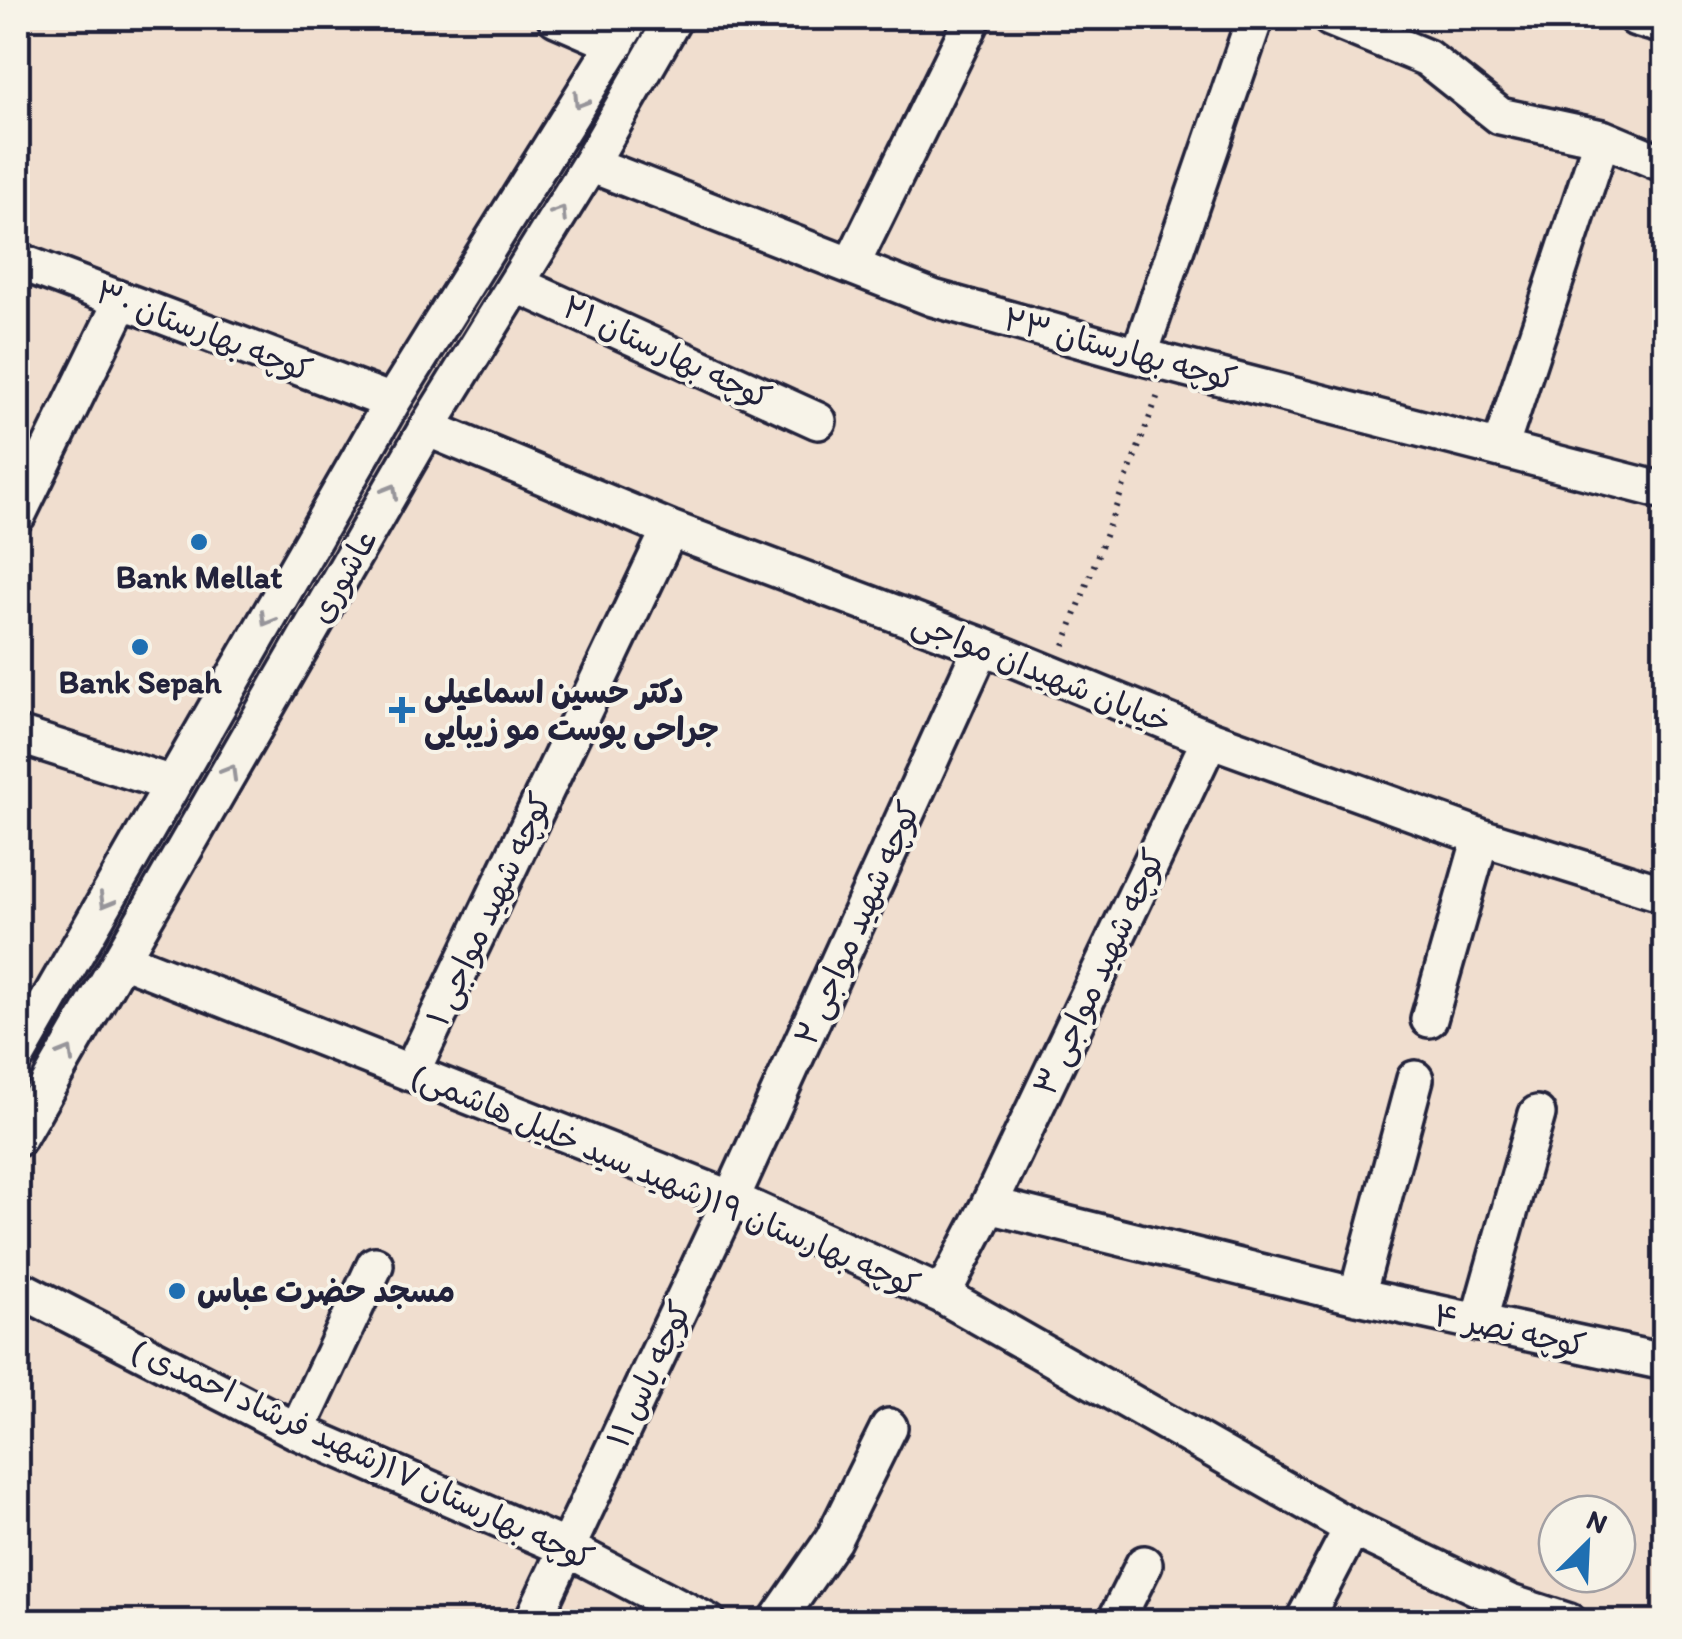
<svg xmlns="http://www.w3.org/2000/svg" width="1682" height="1639" font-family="Itim,'Playpen Sans Arabic',sans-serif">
<rect width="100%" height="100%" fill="#f0decf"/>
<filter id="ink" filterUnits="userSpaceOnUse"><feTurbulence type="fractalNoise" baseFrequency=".01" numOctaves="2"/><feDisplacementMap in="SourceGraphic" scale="20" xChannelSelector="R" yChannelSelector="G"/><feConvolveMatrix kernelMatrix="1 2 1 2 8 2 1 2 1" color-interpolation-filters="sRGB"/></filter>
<g filter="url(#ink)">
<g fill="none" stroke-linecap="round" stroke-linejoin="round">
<defs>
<path id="minor" d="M556,18L616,44
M1330,18L1427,58L1500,116L1602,138L1664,164
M1636,18L1664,26
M590,164L933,298L1139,356L1664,491
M18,261L392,402
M851,266L973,18
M516,284L818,421
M1139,356L1255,18
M427,428L670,529L982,646L1210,739L1481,837L1664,894
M1500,448L1602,138
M18,514L122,301
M18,735L172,784
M122,959L731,1199L942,1295L1352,1528L1510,1603L1569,1622
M1429,1019L1481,837
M18,1054L392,402L631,18
M411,1073L670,529
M18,1138L427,428L590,164L674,18
M989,1205L1357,1296L1664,1362
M18,1288L297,1431L566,1548L708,1622
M942,1295L989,1205L1210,739
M1357,1296L1415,1079
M1478,1323L1537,1114
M297,1431L375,1265
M532,1622L731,1199L982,646
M776,1622L833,1540L889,1427
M1115,1622L1144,1564
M1303,1622L1352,1528"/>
</defs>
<!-- minor casing -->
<use href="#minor" stroke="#22223b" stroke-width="42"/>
<!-- path -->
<path stroke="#22223b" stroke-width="6" stroke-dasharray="2.5 8" stroke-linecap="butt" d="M1064,645L1158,395"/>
<!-- minor -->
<use href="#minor" stroke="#f7f3e8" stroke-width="35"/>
</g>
<!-- one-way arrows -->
<defs><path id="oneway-chevron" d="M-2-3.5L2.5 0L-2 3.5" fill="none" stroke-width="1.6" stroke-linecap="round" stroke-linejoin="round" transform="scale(2.5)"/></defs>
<g stroke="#97959a">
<use href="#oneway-chevron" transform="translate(580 101) rotate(122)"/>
<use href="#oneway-chevron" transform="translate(560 213) rotate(-58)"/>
<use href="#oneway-chevron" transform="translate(391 491) rotate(-60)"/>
<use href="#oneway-chevron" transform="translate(267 619) rotate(120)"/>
<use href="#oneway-chevron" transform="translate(230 772) rotate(-60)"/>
<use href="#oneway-chevron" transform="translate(106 901) rotate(120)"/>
<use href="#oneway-chevron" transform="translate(67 1054) rotate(-60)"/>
</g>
</g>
<!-- markers -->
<g fill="#1f6fb2" stroke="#f7f3e8" stroke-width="4">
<circle cx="199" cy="542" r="10"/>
<circle cx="140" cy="647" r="10"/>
<path d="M397 695h10v10h10v10h-10v10h-10v-10h-10v-10h10z"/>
<circle cx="177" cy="1291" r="10"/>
</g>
<g text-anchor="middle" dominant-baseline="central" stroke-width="8" stroke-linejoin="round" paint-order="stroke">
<!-- street labels -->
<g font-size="32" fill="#22223b" stroke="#f7f3e8">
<text transform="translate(204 331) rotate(21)">کوچه بهارستان ۳۰</text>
<text transform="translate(1120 349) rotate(15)">کوچه بهارستان ۲۳</text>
<text transform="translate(667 352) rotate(25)">کوچه بهارستان ۲۱</text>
<text transform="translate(343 576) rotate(-60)">عاشوری</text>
<text transform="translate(1042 672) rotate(22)">خیابان شهیدان مواجی</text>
<text transform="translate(489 909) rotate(-65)">کوچه شهید مواجی ۱</text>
<text transform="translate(857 923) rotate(-66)">کوچه شهید مواجی ۲</text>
<text transform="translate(1099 972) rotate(-65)">کوچه شهید مواجی ۳</text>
<text transform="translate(666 1180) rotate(23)">کوچه بهارستان ۱۹(شهید سید خلیل هاشمی)</text>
<text transform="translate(1510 1330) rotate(12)">کوچه نصر ۴</text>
<text transform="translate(649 1374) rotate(-65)">کوچه یاس ۱۱</text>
<text transform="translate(363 1454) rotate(25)">کوچه بهارستان ۱۷(شهید فرشاد احمدی )</text>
</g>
<!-- poi labels -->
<g font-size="32" font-weight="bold" fill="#22223b" stroke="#f7f3e8">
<text x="199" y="577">Bank Mellat</text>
<text x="140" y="682">Bank Sepah</text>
<text x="424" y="692" text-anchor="start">دکتر حسین اسماعیلی<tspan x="424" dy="37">جراحی پوست مو زیبایی</tspan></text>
<text x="197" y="1291" text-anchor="start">مسجد حضرت عباس</text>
</g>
</g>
<!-- margin -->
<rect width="1682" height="1639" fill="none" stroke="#f7f3e8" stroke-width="60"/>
<rect x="30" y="30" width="1622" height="1579" fill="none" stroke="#22223b" stroke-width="4" filter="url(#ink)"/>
<!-- north arrow -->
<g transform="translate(1587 1544) rotate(24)"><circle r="48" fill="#f7f3e8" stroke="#a29fa3" stroke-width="2.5"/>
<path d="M0-8L18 38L0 25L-18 38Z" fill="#1f6fb2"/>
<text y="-15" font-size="28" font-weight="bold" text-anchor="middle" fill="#22223b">N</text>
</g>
</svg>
